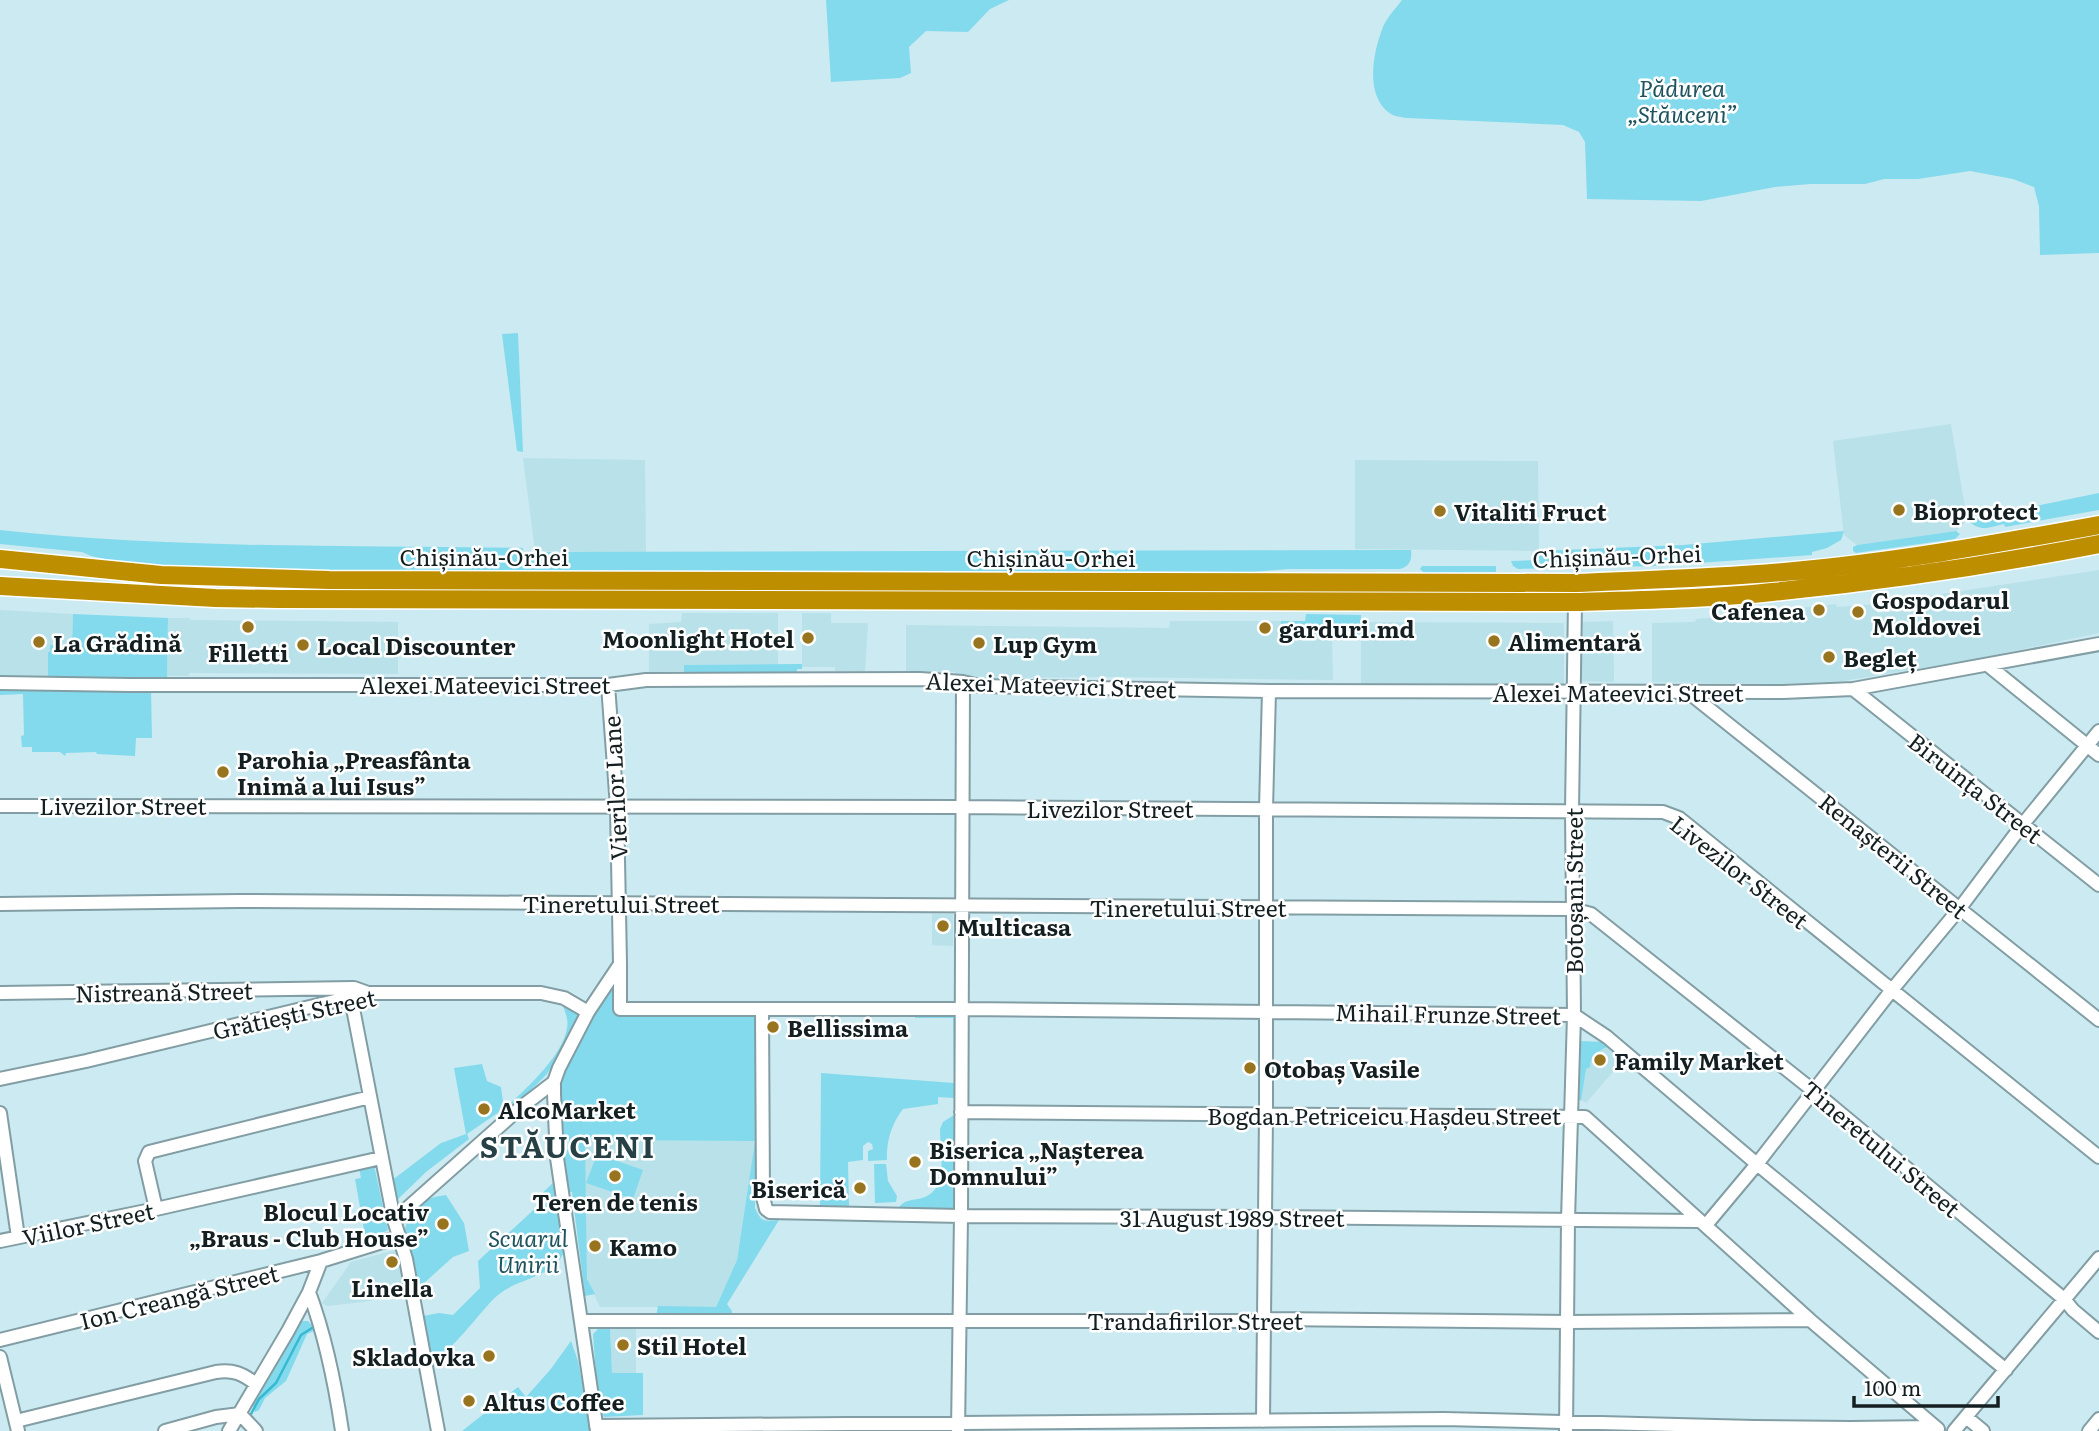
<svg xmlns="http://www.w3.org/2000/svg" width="2099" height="1431" font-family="Literata,serif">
<rect width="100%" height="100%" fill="#cceaf1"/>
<!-- built -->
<path fill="#b9e1e9" d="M1951,424L1967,520L1956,531L1857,545L1844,535L1833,441Z
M523,458L645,460L646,553L535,551Z
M1355,460L1538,461L1539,551L1355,549Z
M2099,570V633L1976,659L1843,681L1784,684L1652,682V623L1695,622L1696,619L1789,612L1790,609L1836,604L1837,607L1876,604L1877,613L1915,609V598Z
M0,610L73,614L72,646L48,653V678H0Z
M682,613H778V664L685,665L684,671L649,672V624L681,622Z
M802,613H831V623H868L865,671H835V667H802Z
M168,618H190V620L398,622V674L189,673V676H167Z
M1170,621H1281L1282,637H1332L1333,680L1115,677L1000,678V680L971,679L956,676L955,672H906V625L1169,628Z
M1613,621L1614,682L1581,681V622Z
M1361,622L1564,623V685H1361Z
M932,914H953V946L932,945Z
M1580,1042H1605L1624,1059L1586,1103L1580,1099Z
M584,1140L755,1141L737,1260L716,1307H600L587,1279Z
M399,1249L408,1294L363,1302L327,1306L322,1303L351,1262Z
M636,1328V1373L612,1374L610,1329Z"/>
<!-- green -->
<path fill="#83daec" d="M826,0H1009L990,9L968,32L926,31L909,47L911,73L900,78L831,82Z
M1402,0H2099V253L2040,255L2039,206L2034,187L2013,179L1970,171L1918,179H1884L1865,184H1810L1775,187L1701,201L1587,199L1585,142L1579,132L1563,125L1407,118C1402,117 1396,117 1391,114C1364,97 1373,52 1383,27C1387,17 1396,8 1402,0Z
M518,333L523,452L517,451L502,334Z
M2099,493V510L2005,527L2004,524C1986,528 1981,532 1967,520Z
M0,530C173,549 349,545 523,548V552L1399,550H1411C1412,560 1410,566 1400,569H1288L1253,572L260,571L129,564L91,556L82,552L0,544Z
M1844,531L1841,540L1827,548L1812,552V555L1655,566L1518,569L1513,566L1511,561L1539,560V551L1683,545Z
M1956,531L1960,534L1955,539L1856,553L1853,551V547L1857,545Z
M1422,566H1496V572L1424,573L1420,569Z
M73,614L168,618L167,679L48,678V652H50V645L72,646Z
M1306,614L1361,615V637H1281V621H1305Z
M802,664V669H797V674L684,675V665Z
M0,690H151L152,738H136L135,756L97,754L96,752L66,753L65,756L60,752H32V747H22L21,736L24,735L23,694L0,695Z
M617,976L614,1015H758L755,1208C762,1223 763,1221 779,1220L727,1304L732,1311V1315L656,1316L658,1306L716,1307L737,1260L755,1141L585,1140L587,1279L595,1294L585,1296L572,1192H567L563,1152L569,1149V1141L560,1140V1083L567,1063Z
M561,1001L575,1009L580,1018L559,1057L546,1075L503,1118L502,1110L467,1134L469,1139L426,1172L397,1200L394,1196L391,1181L441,1143L466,1134L454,1068L482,1064L487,1081L501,1087L504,1109C524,1091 563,1056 567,1028C569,1019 564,1009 561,1001Z
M915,1014L953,1015L957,1020V1104L954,1108V1098L938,1097V1104L903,1109C892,1123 886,1141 887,1160L868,1161V1151L873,1149L872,1144L868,1142L863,1146V1160L848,1162L849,1207H820L821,1073L954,1083L953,1018H915Z
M1580,1041L1605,1042L1609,1046C1597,1052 1591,1054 1590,1067L1586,1069L1581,1101L1579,1099Z
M954,1115L957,1117L955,1210H875V1208L899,1207C906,1198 915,1201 925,1197C949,1188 940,1149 940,1129L943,1122Z
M597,1154L643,1170L633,1199L586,1183Z
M874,1164H886L888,1181L897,1196L896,1202L875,1203Z
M374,1165L388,1230L366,1241L355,1179L361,1178L359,1168Z
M554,1182L564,1252C554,1275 524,1278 505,1290C495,1296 488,1305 481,1313C466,1331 449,1350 431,1365L423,1316L439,1313L453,1315L480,1288L478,1261L541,1203L537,1198Z
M446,1195L464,1223L469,1251L453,1257L423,1284L418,1286L410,1244L404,1235C408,1209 420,1198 446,1195Z
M300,1321H308L316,1330L307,1334L286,1381L265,1398L259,1410L255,1412L252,1402Z
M598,1329H610L612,1373H643V1415L604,1417L602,1412L596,1374L593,1334Z
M571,1341L578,1361L591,1431H462L518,1387L526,1397L550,1370Z"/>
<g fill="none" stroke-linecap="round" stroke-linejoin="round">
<!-- stream -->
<path stroke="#37bad1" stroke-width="2.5" d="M250,1416L259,1399L276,1383L301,1335L312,1328"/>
<defs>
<path id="minor" d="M1989,666L2099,755
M0,683L129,685H608L646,680L920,679L963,682L979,686L1269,691L1783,692L1853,689L2099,644
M1853,689L2099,885
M1688,692L2099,1020
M0,806L963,807L1663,812L1679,818L2099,1157
M0,904L239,901L1573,909L1591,914L1815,1092L2064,1299L2073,1310L2099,1332
M620,964V1009H962L1574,1015L1607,1037L1757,1164L2006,1370
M0,993L354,988L368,993
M351,998L394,1220L406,1259L438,1431
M762,1009L763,1197L766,1209L770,1212L961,1216L1265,1217L1700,1221
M0,1079L86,1061L368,993H541L564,998L588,1012
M961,1112L1585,1117L1810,1320L1938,1429
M0,1113L18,1237
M156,1209L145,1161L149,1152L370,1097
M394,1220L520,1108L554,1082
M1706,1225L1757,1164L1891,991L1960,908L2023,824L2099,731
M0,1241L156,1209L381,1158
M309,1292C326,1338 335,1383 342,1431
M581,1321H1257L1263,1319L1568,1322L1810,1320
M0,1340L321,1261L398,1237
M0,1357L18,1431
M240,1414L256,1431
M1966,1417L1983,1431
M16,1421L216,1372C233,1369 243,1374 256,1384
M1263,1421L1266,1114V809L1269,691
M596,1426L1444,1419L1754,1427L1851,1428L1935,1427
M165,1431L216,1417L240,1414
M229,1431L288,1331L309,1292L321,1261
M597,1431L557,1158L554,1094V1082L559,1068L588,1012L620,964L617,807L608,685
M958,1431L961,1216L963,682
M1566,1431L1568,1220L1574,1015L1572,811L1575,602
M1954,1431L2099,1258
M2089,1431L2099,1419"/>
<path id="highway" d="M0,559L161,575L329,580L1577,583C1646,580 1715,578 1784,572C1890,563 1995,544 2099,525
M0,586L215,598L279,599L1575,602C1641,600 1707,599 1772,592C1882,581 1991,565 2099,544"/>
</defs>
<!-- minor casing -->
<use href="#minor" stroke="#829ea4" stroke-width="16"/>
<!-- highway casing -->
<use href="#highway" stroke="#fff" stroke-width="21"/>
<!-- minor -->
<use href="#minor" stroke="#fff" stroke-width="12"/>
<!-- highway -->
<use href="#highway" stroke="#bd8e00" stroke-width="18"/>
</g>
<!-- markers -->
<g fill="#97741d" stroke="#fff" stroke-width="2.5">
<circle cx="1899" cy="510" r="7"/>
<circle cx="1440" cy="511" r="7"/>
<circle cx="1819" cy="610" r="7"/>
<circle cx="1858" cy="612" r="7"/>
<circle cx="248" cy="627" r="7"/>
<circle cx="1265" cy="628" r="7"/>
<circle cx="808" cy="638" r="7"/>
<circle cx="1494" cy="641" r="7"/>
<circle cx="39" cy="642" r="7"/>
<circle cx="979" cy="643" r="7"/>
<circle cx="303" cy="645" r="7"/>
<circle cx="1829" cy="657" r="7"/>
<circle cx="223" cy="772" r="7"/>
<circle cx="943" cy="926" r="7"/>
<circle cx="773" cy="1027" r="7"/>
<circle cx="1600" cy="1060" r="7"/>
<circle cx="1250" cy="1068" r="7"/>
<circle cx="484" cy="1109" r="7"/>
<circle cx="915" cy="1162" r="7"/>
<circle cx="615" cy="1176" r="7"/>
<circle cx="860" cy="1188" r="7"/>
<circle cx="443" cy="1224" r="7"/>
<circle cx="595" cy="1246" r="7"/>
<circle cx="392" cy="1262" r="7"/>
<circle cx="623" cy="1345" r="7"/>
<circle cx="489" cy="1356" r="7"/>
<circle cx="469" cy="1401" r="7"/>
</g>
<g text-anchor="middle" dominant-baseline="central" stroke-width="5" stroke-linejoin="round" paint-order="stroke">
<!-- park labels -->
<g font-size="23" font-style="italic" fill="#1f545e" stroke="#fff">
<text x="1682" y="87">Pădurea<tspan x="1682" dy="26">„Stăuceni”</tspan></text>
<text x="528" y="1237">Scuarul<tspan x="528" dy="26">Unirii</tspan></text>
</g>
<!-- poi labels -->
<g font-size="23" font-weight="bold" fill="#141f21" stroke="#fff" text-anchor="start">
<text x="1913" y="510">Bioprotect</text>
<text x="1454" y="511">Vitaliti Fruct</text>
<text x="1872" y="599">Gospodarul<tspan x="1872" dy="26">Moldovei</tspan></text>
<text x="1805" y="610" text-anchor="end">Cafenea</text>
<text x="1279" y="628">garduri.md</text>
<text x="794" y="638" text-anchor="end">Moonlight Hotel</text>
<text x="1508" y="641">Alimentară</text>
<text x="53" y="642">La Grădină</text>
<text x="993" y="643">Lup Gym</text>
<text x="317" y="645">Local Discounter</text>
<text x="248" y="652" text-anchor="middle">Filletti</text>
<text x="1843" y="657">Begleț</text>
<text x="237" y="759">Parohia „Preasfânta<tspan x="237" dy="26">Inimă a lui Isus”</tspan></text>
<text x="957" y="926">Multicasa</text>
<text x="787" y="1027">Bellissima</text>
<text x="1614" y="1060">Family Market</text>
<text x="1264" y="1068">Otobaș Vasile</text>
<text x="498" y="1109">AlcoMarket</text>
<text x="929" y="1149">Biserica „Nașterea<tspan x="929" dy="26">Domnului”</tspan></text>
<text x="846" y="1188" text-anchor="end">Biserică</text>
<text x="615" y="1201" text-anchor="middle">Teren de tenis</text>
<text x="429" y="1211" text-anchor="end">Blocul Locativ<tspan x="429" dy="26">„Braus - Club House”</tspan></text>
<text x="609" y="1246">Kamo</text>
<text x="392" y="1287" text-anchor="middle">Linella</text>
<text x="637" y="1345">Stil Hotel</text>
<text x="475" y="1356" text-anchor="end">Skladovka</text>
<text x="483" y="1401">Altus Coffee</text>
</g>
<!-- street labels -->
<g font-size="23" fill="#141f21" stroke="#fff">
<text transform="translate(1617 555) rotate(-2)">Chișinău-Orhei</text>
<text x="484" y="556">Chișinău-Orhei</text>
<text x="1051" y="557">Chișinău-Orhei</text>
<text x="485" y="684">Alexei Mateevici Street</text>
<text transform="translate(1051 684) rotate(2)">Alexei Mateevici Street</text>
<text x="1618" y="692">Alexei Mateevici Street</text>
<text transform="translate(1976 787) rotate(38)">Biruința Street</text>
<text transform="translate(614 788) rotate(-93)">Vierilor Lane</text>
<text x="123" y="805">Livezilor Street</text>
<text x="1110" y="808">Livezilor Street</text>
<text transform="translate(1894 855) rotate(39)">Renașterii Street</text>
<text transform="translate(1740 871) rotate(38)">Livezilor Street</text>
<text transform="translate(1573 891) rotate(-90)">Botoșani Street</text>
<text x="621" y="903">Tineretului Street</text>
<text x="1188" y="907">Tineretului Street</text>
<text transform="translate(164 991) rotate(-1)">Nistreană Street</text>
<text transform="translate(294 1013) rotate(-12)">Grătiești Street</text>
<text transform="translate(1448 1013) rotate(1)">Mihail Frunze Street</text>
<text x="1384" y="1115">Bogdan Petriceicu Hașdeu Street</text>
<text transform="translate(1882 1148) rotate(40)">Tineretului Street</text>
<text x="1232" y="1217">31 August 1989 Street</text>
<text transform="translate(88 1223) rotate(-12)">Viilor Street</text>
<text transform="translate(179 1296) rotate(-14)">Ion Creangă Street</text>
<text x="1195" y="1320">Trandafirilor Street</text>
</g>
<!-- district labels -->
<g font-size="30" font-weight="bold" letter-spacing="2" fill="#264045" stroke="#fff">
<text x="568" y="1145">STĂUCENI</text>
</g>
</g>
<!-- scale -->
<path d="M1854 1396v10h144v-10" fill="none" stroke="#141f21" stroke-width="3.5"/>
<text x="1864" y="1396" font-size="21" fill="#141f21" stroke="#ffffff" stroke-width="5" paint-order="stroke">100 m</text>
</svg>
